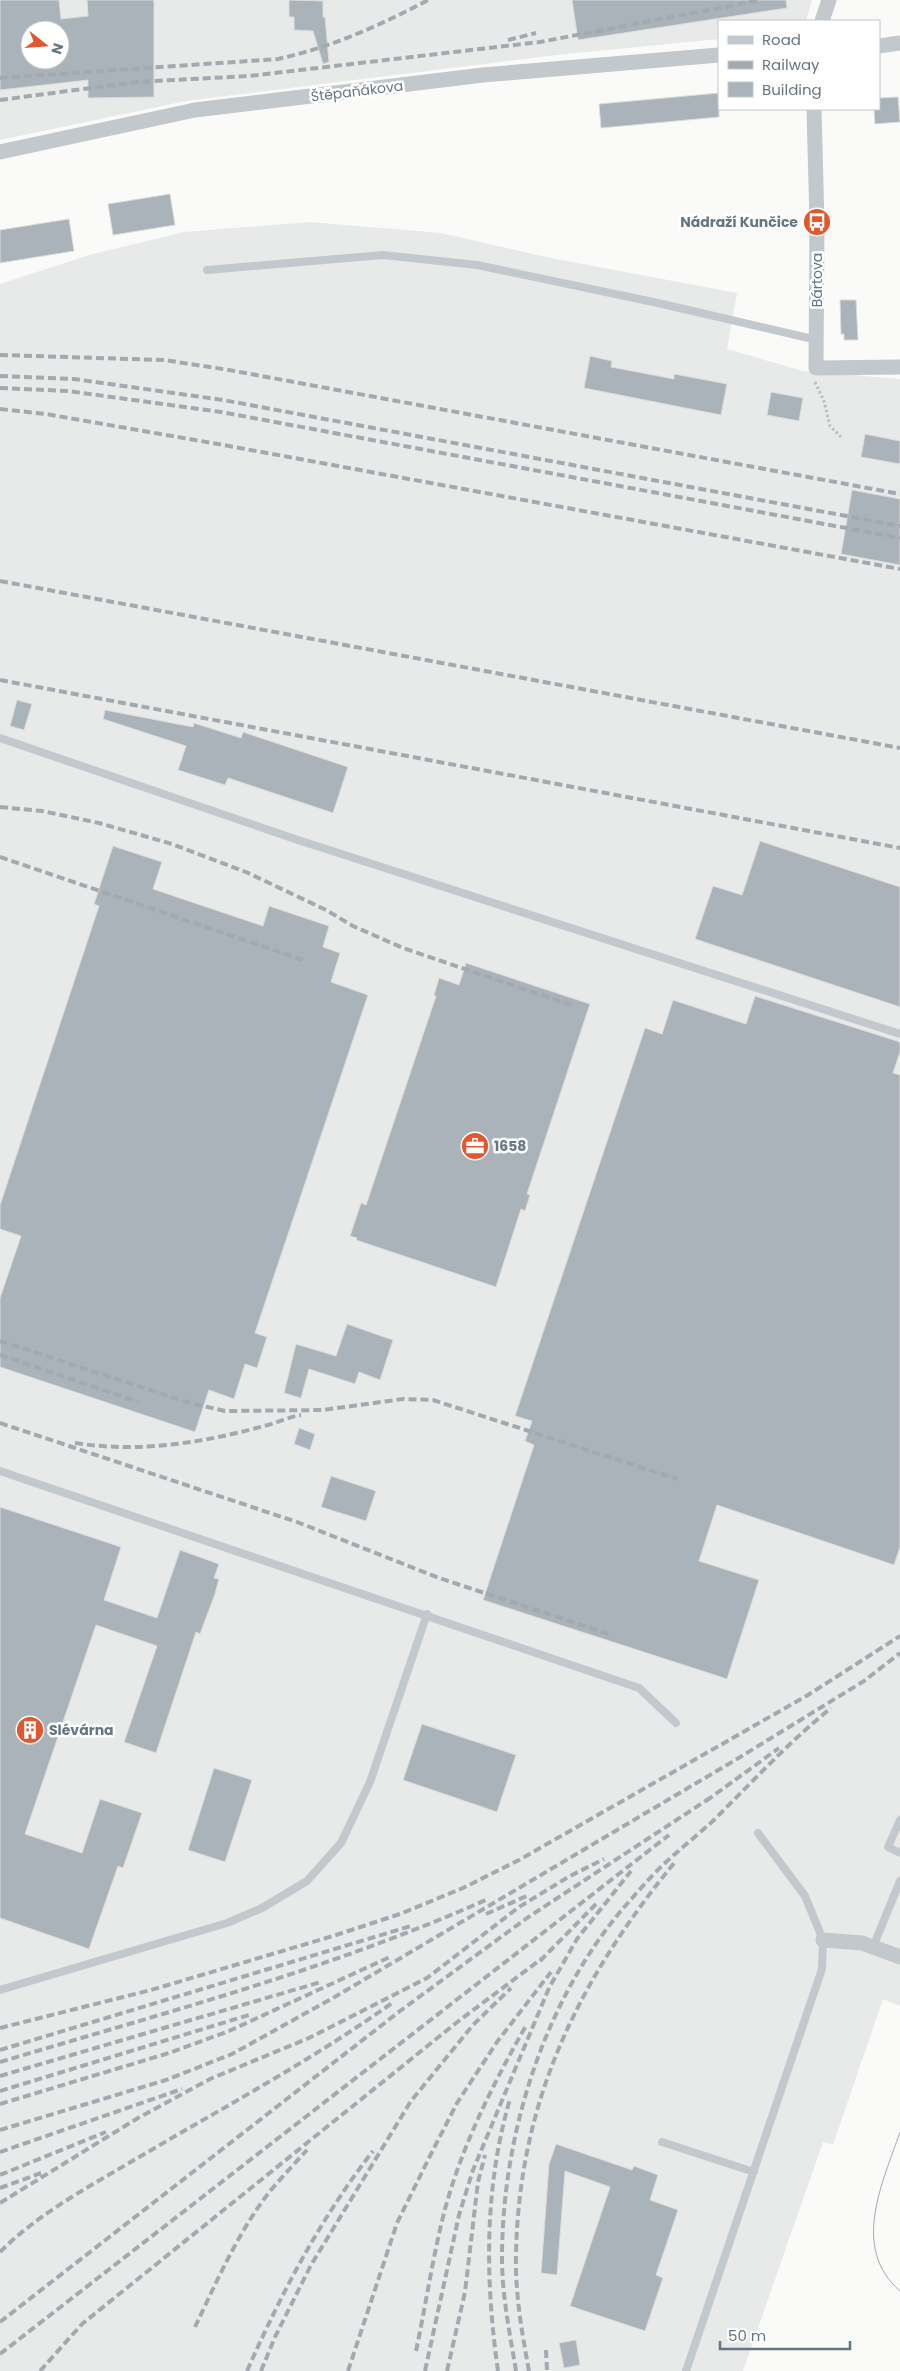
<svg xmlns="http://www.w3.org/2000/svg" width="900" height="2371" font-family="Poppins,sans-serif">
<rect width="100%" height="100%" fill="#fafaf8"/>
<!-- built -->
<path fill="#e8e9e9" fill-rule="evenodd" d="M0,0H812L806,21H719V39L556,55L186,101L0,140ZM30,30H60V60H30Z
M309,222L441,233L551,258L737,293L727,349L803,371L900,379V2006L883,1999L833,2145L823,2142L743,2371H0V284L89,255L184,232Z"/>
<!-- building -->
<path fill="#aab3b9" stroke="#dcdcda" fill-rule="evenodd" d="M0,0H59L61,19L88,16L87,0H154V97L88,98V80L0,90ZM30,30H60V60H30Z
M289,0L323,1V17H325L329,62L323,64L313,31L294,30V17H289Z
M572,0H786L787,8L578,40Z
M719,93V117L601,128L599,104Z
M898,97L900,122L875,124L874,109H879V98Z
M170,194L175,225L113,235L108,204Z
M69,219L74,251L0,263V230Z
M840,300H856L858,340H844V334H841Z
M590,356L612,361L611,367L674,379V374L727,384L721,415L584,388Z
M771,392L803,398L799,421L767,415Z
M865,434L900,441V464L861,457Z
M852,490L900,499V565L841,554Z
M17,700L32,704L24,730L10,726Z
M105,710L193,727L194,723L241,738L243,732L348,767L333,813L228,778L225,785L178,770L186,746L103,719Z
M760,841L900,887V1007L695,939L713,886L742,895Z
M113,846L162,862L153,889L263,926L269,906L329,926L323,947L340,953L331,982L368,995L255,1333L267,1337L257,1368L245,1364L234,1399L209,1390L195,1432L0,1367V1298L21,1236L0,1229V1205L99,906L94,904Z
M466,963L590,1004L527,1194L530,1195L525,1211L521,1209L496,1287L356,1240L357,1238L350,1236L361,1203L366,1205L436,996L434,995L439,978L459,985Z
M755,996L900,1042V1052L893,1073L900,1075V1547L894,1565L717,1505L699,1561L759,1580L727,1679L483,1600L534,1445L525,1441L532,1421L515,1416L645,1028L662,1034L673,1000L746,1024Z
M347,1324L393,1340L380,1380L359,1372L355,1384L309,1369L301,1398L284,1393L296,1344L336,1356Z
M299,1428L315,1434L310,1450L294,1444Z
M331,1476L376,1491L366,1521L321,1507Z
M0,1507L121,1547L104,1600L157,1618L180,1550L219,1564L214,1578L219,1579L215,1594L200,1634L196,1632L156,1753L124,1742L157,1646L96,1625L25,1834L82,1853L100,1799L142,1813L123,1868L118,1866L89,1949L0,1918Z
M422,1724L516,1755L497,1812L403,1780Z
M214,1768L252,1780L225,1862L188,1850Z
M556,2144L632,2170L634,2166L658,2175L650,2200L678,2210L656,2275L663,2278L645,2331L570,2306L610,2187L565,2171L557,2275L541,2273L549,2164Z
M576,2340L580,2365L564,2368L559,2343Z"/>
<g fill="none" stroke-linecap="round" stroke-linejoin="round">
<!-- path -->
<path stroke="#bbbfc2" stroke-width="3" stroke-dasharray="2.5 2.5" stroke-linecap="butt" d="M815,382L824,401L830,426L841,437"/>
<!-- service -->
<path stroke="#c3c8cc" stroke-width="8" d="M207,270L383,255L477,265L658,303L817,340
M0,738L298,840L900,1034
M0,1471L639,1688L676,1723
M900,1820L888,1847L900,1853
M873,1947L900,1881
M0,1990L227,1923L262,1908L307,1881L341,1843L370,1782L427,1614
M662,2142L754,2172
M686,2371L822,1969L823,1940L805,1896L758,1833"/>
<!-- minor -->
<path stroke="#c3c8cc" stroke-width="15" d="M822,21L829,0
M879,46L900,43
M814,109L817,222L816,368L900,367
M0,152L195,110L483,75L719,55
M823,1940L862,1943L900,1957"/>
<!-- tram -->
<path stroke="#a2aab0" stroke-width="1" d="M900,2132C883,2182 850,2248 900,2291"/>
<!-- rail -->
<path stroke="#a2aab0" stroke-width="4" stroke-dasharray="8 4" stroke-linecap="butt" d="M508,40L536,33
M0,78L278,59C332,47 379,26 428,0
M0,100L136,82L249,76L540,42L761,0
M0,355L164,360L229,370L900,494
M0,376L74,379L223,400L900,526
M0,388L68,391L221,412L900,538
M0,409L46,414L218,444L900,569
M0,581L900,748
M0,680L900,848
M0,807L42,811L99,823L172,844L246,872L326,910L353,926L403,948L574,1006
M0,857L303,960
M0,1341L190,1403L225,1411L323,1410L403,1399L433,1400L677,1479
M0,1355L139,1402
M0,1423L297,1522L439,1578L612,1635
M75,1443C139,1453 202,1443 264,1426C277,1423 288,1417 301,1415
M706,1801L779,1748
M486,1914L529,1895
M540,1961L596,1904
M0,2028L151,1990L333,1936L400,1914L463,1888L519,1860L808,1695L900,1636
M0,2050L411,1926
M0,2062C164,2013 331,1969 488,1899
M0,2076L321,1982
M0,2091L249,2015
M0,2104L169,2053L229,2031L392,1956
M0,2130L166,2080L232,2054L333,1998L737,1759L864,1681L900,1653
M0,2152L182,2089
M0,2175L106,2132
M0,2188L41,2173
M0,2203L138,2118L210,2079L309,2038L427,1978L519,1907L570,1876L604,1859
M0,2252C40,2212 92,2185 141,2156C226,2106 312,2060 392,2003
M0,2322L400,2011L527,1918L710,1798
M195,2327C217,2281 239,2230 271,2190C283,2176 295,2163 307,2150
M546,2350L547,2371
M416,2351C426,2304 433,2255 445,2209C463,2143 494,2082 527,2024
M0,2354L669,1835
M40,2371L82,2324L456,2023L544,1957
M247,2371C282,2292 320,2219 373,2151
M261,2371L275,2337L311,2265L411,2101L473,2025L511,1988
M348,2371L397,2223L429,2158L457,2103L497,2042L551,1972
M425,2371L459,2215L473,2170L549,1988L577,1939L631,1871
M447,2371L465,2292L478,2182L485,2155
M498,2371C485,2280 484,2188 510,2099
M516,2371C510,2334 502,2296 502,2258C502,2138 542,2006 620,1912C634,1896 649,1878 665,1863C681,1848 699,1834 715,1819C753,1781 789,1742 831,1708
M529,2371C522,2333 515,2294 516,2254C519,2100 579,1979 675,1862"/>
</g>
<!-- icons -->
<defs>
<symbol id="bus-disc" viewBox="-11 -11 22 22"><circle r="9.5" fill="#e4572e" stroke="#fff"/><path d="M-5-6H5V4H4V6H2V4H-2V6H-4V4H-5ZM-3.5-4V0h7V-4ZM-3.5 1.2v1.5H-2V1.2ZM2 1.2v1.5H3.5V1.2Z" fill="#fff"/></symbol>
<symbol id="office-disc" viewBox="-11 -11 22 22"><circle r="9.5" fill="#e4572e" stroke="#fff"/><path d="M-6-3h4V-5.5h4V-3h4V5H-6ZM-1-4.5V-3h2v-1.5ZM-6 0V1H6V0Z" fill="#fff"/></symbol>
<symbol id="building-disc" viewBox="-11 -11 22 22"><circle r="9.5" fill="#e4572e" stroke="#fff"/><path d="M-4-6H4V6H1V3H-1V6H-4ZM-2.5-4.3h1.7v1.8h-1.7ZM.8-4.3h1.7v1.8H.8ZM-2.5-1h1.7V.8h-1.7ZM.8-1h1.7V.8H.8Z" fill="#fff"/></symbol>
</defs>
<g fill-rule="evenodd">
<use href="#bus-disc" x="801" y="206" width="32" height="32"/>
<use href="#office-disc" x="459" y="1130" width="32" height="32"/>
<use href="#building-disc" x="14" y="1714" width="32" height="32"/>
</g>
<g text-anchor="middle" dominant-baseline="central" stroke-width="5" stroke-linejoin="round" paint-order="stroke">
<!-- street labels -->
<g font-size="14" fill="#657683" stroke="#fff">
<text transform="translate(357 91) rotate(-7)">Štěpaňákova</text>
<text transform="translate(817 280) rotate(-90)">Bártova</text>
</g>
<!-- poi labels -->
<g font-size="14" font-weight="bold" fill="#657683" stroke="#fff" text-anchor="start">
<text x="798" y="222" text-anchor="end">Nádraží Kunčice</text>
<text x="494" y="1146">1658</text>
<text x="49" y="1730">Slévárna</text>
</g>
</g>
<!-- legend -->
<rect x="718" y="20" width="162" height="90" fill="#ffffff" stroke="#c1c8cd"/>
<rect x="728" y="36" width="25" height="8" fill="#c3c8cc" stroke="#c1c8cd"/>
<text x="762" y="45" font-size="15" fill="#657683">Road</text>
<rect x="728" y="61" width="25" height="8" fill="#a2aab0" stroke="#c1c8cd"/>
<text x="762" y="70" font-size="15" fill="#657683">Railway</text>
<rect x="728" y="82" width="25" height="15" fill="#aab3b9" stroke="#c1c8cd"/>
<text x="762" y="95" font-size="15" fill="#657683">Building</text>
<!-- north arrow -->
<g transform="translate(45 45) rotate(107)"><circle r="24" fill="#ffffff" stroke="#c1c8cd"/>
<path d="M0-4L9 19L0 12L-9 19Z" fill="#e4572e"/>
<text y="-8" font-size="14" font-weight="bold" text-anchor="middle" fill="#657683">N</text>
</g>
<!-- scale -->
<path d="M720 2341v8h130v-8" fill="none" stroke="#657683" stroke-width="2.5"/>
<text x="728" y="2341" font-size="15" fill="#657683" stroke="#ffffff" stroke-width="4" paint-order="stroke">50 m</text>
</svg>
